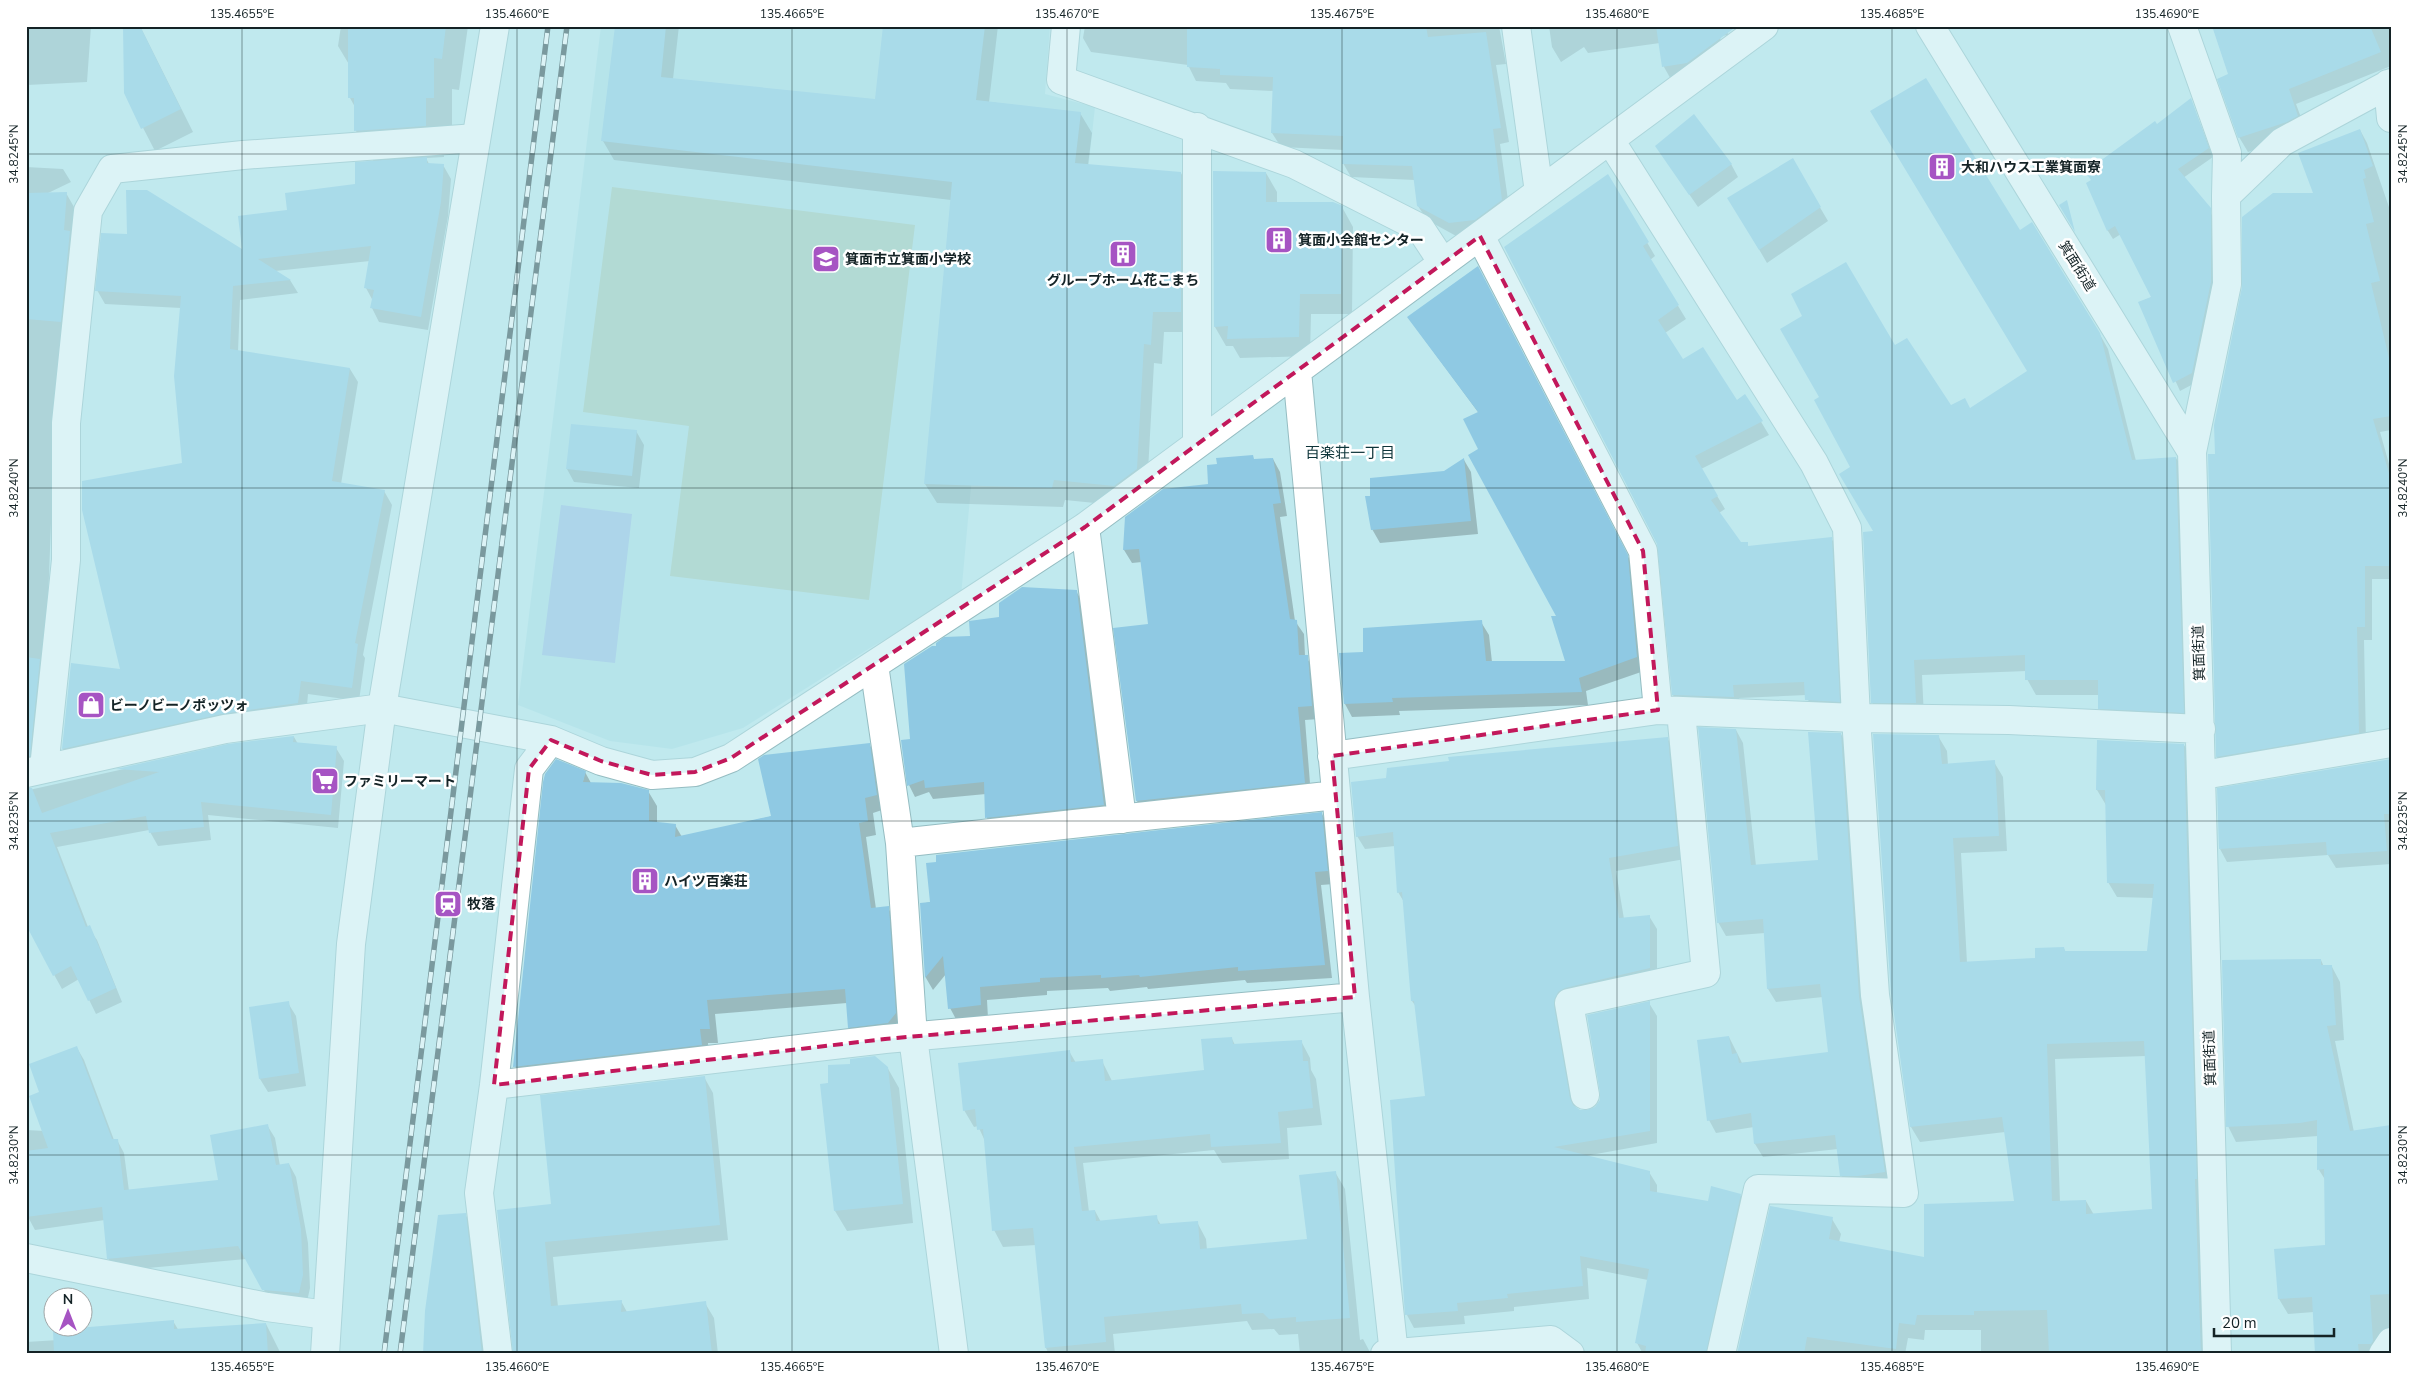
<svg xmlns="http://www.w3.org/2000/svg" width="2417" height="1380" font-family="'Nunito Sans','Noto Sans JP',sans-serif">
<rect width="100%" height="100%" fill="#c0e9ee"/>
<!-- built -->
<path fill="#acdee5" d="M601,26H1050L1045,94L1095,107L1061,420L978,411L961,596L870,648L743,728L672,749L610,741L518,705Z"/>
<!-- green -->
<path fill="#a3c7b4" d="M612,187L915,225L869,600L670,576L689,426L583,412Z"/>
<!-- water -->
<path fill="#97bce4" d="M561,505L632,514L615,663L542,655Z"/>
<!-- shadow -->
<path fill="#0003" fill-rule="evenodd" d="M26,26H91L87,82L27,85Z
M140,26L193,132L155,151L125,93Z
M341,26H468L459,90L452,89V129H443L444,157L426,158L429,164L443,165L451,179L448,216L428,330L379,322L372,308L373,301L366,288L370,261L275,271L290,280L298,293L240,300L238,352L350,369L358,382L341,484L384,491L392,505L363,655L365,658L359,701L308,694L306,717L71,762L63,749L72,664L122,670L183,464L181,308L105,304L97,290L128,236L244,251L289,211L357,185L374,162L356,131L355,107L350,98V66L338,46Z
M616,26H679L673,79L876,101L884,26H998L989,102L1080,113L1092,133L1088,165L1181,173L1192,193V332H1164L1162,364L1154,363L1147,489L1125,506L1065,500L1063,507L937,503L925,484L951,200L614,160L603,141Z
M1085,26H1499L1506,64L1496,65L1509,142L1500,144L1510,214L1458,237L1427,220L1418,206L1415,180L1351,177L1343,163L1344,150L1281,147L1272,133L1274,91L1230,89L1226,83L1196,81L1188,65L1091,52L1083,38Z
M1549,26H1727L1728,35L1720,36L1723,59L1673,83L1664,67L1660,43L1588,53L1584,47L1561,62L1552,47Z
M2214,26H2391V66L2296,104L2306,131L2248,152L2239,137L2230,75Z
M2191,100L2213,157L2183,178L2215,219L2216,292L2197,382L2180,391L2140,302L2152,297L2121,234L2113,239L2108,231L2088,184Z
M2360,130L2367,143L2391,213V430L2380,432L2391,471V579H2372V640H2364L2366,745L2225,769L2217,757L2216,455L2314,194Z
M1656,146L1731,164L1738,177L1698,207Z
M1792,160L1828,221L1767,263L1729,198Z
M26,167L63,169L71,182L46,194L66,193L74,207L72,236L77,245L56,395L47,627L37,770L26,774Z
M1266,173L1277,192V203L1342,207L1353,227L1352,314H1311L1310,356L1240,358L1233,346H1226L1215,327Z
M1608,176L1655,256L1650,260L1686,319L1665,333L1683,361L1736,401L1745,395L1769,435L1701,469L1725,509L1719,513L1740,544H1747L1749,547L1831,538L1839,551L1846,715L1814,713L1806,695L1739,698L1740,710L1681,708L1673,695L1658,544Z
M2020,232L2099,333L2108,349L2136,461L2176,458L2185,473L2192,728L2108,724L2099,708V695H2036L2027,679V671L1922,675L1924,718H1881L1872,702L1874,532L1852,468L1895,347L1951,407L1970,410L2028,372Z
M1485,281L1635,570L1644,671L1586,691L1588,705L1399,711L1400,715L1352,717L1345,704L1340,654L1364,653L1481,622L1489,635L1492,662H1567L1558,617L1479,449L1478,412L1408,317Z
M636,431L644,445L639,488L574,482L567,469Z
M1273,459L1280,472L1287,516L1280,517L1295,621L1304,634L1305,656L1315,670L1319,719L1305,720L1311,796L1144,814L1137,801L1115,629L1149,625L1142,562L1132,563L1124,550L1126,517L1210,485L1255,460Z
M1464,460L1471,472L1478,534L1380,543L1372,529Z
M1076,591L1083,603L1110,816L993,829L987,818L986,794L933,799L929,792L915,797L909,785L911,740L971,638L1000,618Z
M1736,730L1743,743L1756,866L1819,862L1841,734L1848,748L1892,1185L1849,1189L1841,1175L1838,1149L1763,1157L1755,1144L1754,1127L1716,1133L1709,1120L1729,1037L1742,1063L1829,1054L1823,997L1776,1002L1768,989L1765,933L1726,936L1718,922Z
M1938,736L1947,751L1948,765L1994,762L2003,777L2007,851L1961,853L1967,963L2036,959L2064,949L2066,952H2149L2154,898L2117,897L2108,882L2106,805L2097,790L2184,745L2193,760L2209,1354H1981V1330H1925L1924,1340L1908,1338L1905,1354H1738L1832,1219L1841,1234L1839,1242L1925,1258L2015,1202L2005,1132L1920,1142L1911,1127L1892,993ZM2146,1056L2154,1210L2094,1215L2086,1201L2060,1202L2055,1059Z
M294,737L298,744L336,748L344,761L338,828L208,815L211,840L158,846L149,830L57,847L88,927L97,940L122,1002L96,1014L79,979L62,989L31,933L29,790L228,746Z
M1667,738L1675,751L1685,859L1616,871L1624,919L1649,916L1657,929V981L1560,1019L1576,1109L1587,1112L1596,1108L1649,1003L1657,1016V1143L1585,1156L1649,1172L1657,1185V1193L1709,1202L1740,1195L1748,1208L1715,1354H1643L1637,1343L1648,1280L1587,1268L1589,1299L1514,1307V1311L1464,1316L1465,1324L1414,1328L1407,1315L1427,1097L1417,1008L1412,1001L1404,902L1398,892L1395,846L1365,849L1357,836Z
M869,744L877,758L885,809L873,813L876,835L866,837L876,909L888,908L896,922L903,1028L857,1042L849,1027L847,1003L715,1014L718,1043H708L709,1059L523,1081L515,1066L585,772L591,783L648,791L657,806V823L675,825L682,837L773,816Z
M2391,760V864L2336,868L2328,855L2227,862L2220,849Z
M1322,814L1329,827L1334,884L1321,885L1332,978L1247,983L1245,980L1148,989L1147,987L1110,991L1108,988L1047,991V995L987,1000L988,1018L957,1021L950,1008L946,974L933,990L926,978L921,904Z
M2321,960L2324,967H2332L2340,982L2344,1040L2335,1041L2354,1132L2391,1126V1346L2384,1354H2317L2314,1312L2288,1314L2279,1299L2275,1250L2326,1246V1181L2319,1170L2318,1136L2236,1142L2228,1126Z
M288,1003L296,1016L306,1086L268,1092L260,1079Z
M1232,1039L1235,1045L1301,1041L1310,1058L1311,1070L1316,1079L1322,1125L1287,1128L1289,1159L1222,1163L1214,1150L1083,1163L1089,1212L1095,1211L1101,1222L1156,1217L1161,1225L1197,1222L1206,1239L1207,1250L1309,1240L1335,1172L1345,1189L1360,1340L1363,1339L1371,1354H1300L1298,1334L1279,1335L1274,1329L1252,1330L1247,1321L1113,1334L1115,1354H1049L1046,1348L1036,1245L1003,1247L994,1230L985,1141L978,1126L974,1127L964,1110L1069,1051L1076,1063L1102,1061L1112,1081L1205,1072Z
M77,1048L84,1060L114,1140H117L124,1153L129,1191L220,1181L267,1125L275,1138L280,1166L289,1164L296,1177L308,1243L310,1288L306,1306L271,1302L246,1259L115,1271L108,1258L105,1220L35,1230L28,1217L26,1206V1130L44,1131L41,1093Z
M887,1067L899,1088L913,1223L847,1231L835,1211L822,1085Z
M704,1077L713,1093L728,1240L553,1257L558,1307L621,1301L627,1312L705,1303L714,1318L718,1354H515L552,1205Z
M465,1214L474,1230L489,1354H424Z
M173,1321L179,1331L266,1324L281,1354H26V1342L108,1337Z"/>
<!-- building -->
<path fill="#8fc9e3" fill-rule="evenodd" d="M123,26H140L181,109L141,129L124,93Z
M348,26H446L442,59L434,58V98H426V126L354,131V98H348Z
M615,26H666L661,77L875,99L883,26H985L976,100L1081,112L1075,163L1181,172V312H1153L1151,345L1144,344L1137,469L1114,486L1054,480L1052,488L924,484L952,182L601,141Z
M1187,26H1426L1428,37L1486,32L1501,128L1493,129L1502,200L1475,220L1449,223L1417,206L1412,166L1342,164L1343,136L1271,133L1273,77L1220,75V69L1187,67Z
M1656,26H1737L1687,63L1662,67Z
M2212,26H2370L2381,52L2289,89L2298,116L2287,122L2238,138L2217,79L2228,74Z
M1926,78L2020,230L2032,222L2100,333L2132,460L2176,457L2184,713L2098,709V680H2025V655L1914,660L1916,703H1871L1863,532L1873,531L1839,474L1850,467L1814,400L1819,397L1780,329L1802,316L1791,294L1846,262L1895,345L1907,338L1951,405L1965,398L1970,408L2027,371L1870,111Z
M2191,98L2209,148L2178,169L2211,208V282L2192,373L2173,383L2138,302L2151,297L2115,226L2107,231L2086,183L2091,180L2085,172L2155,121L2157,124Z
M1694,114L1732,164L1689,195L1655,146Z
M2360,129L2373,166L2364,170L2366,178L2363,179L2374,222L2366,224L2380,281L2371,283L2391,366V416L2373,419L2391,480V566H2365V627H2357L2359,733L2216,757L2208,454H2215L2214,425L2242,287V217L2273,193H2313L2298,153Z
M427,157V163L444,164L441,202L421,317L370,308L374,290L364,288L371,246L258,259L291,280L233,286L230,349L350,368L332,481L385,490L355,643L358,644L352,688L301,681L298,703L222,714L62,749L71,663L120,669L82,510V481L182,463L174,376L181,296L95,291L101,233L127,234L126,190H147L242,249L238,216L287,210L285,193L355,184V162Z
M1793,158L1821,207L1759,250L1727,198Z
M1213,171L1266,172V202H1333L1343,206L1341,294H1300L1299,337L1227,339L1228,326L1214,327Z
M1608,174L1649,242L1643,246L1679,305L1658,320L1683,359L1703,347L1737,400L1745,394L1763,421L1695,456L1718,496L1711,500L1741,542H1748V546L1832,537L1840,702L1805,700L1804,682L1733,685L1734,697L1672,695L1657,544L1504,247Z
M67,192L64,230L70,231L61,322L26,319V193Z
M2067,200L2075,232L2059,205Z
M1478,266L1628,555L1637,657L1579,678L1582,692L1392,698L1393,702L1344,704L1339,653L1363,652V628L1482,620L1486,661H1565L1551,616H1556L1468,455L1478,449L1463,419L1478,412L1407,317Z
M571,424L637,430L632,476L566,469Z
M1253,455L1254,459L1273,458L1281,503L1273,504L1290,619L1297,620L1299,655H1308L1312,706L1298,707L1305,783L1136,801L1113,628L1148,624L1139,549L1123,550L1125,517L1163,489L1208,484L1207,465L1217,464L1216,458Z
M1464,458L1471,521L1371,530L1365,496H1370V478L1444,471Z
M1022,587L1077,590L1104,805L985,818L984,782L925,788L924,780L907,786L901,740L910,739L904,664L932,646H936V643L944,637L970,636L969,621L999,617V603Z
M26,657L40,659L30,756L26,757Z
M1698,727L1736,729L1751,865L1818,860L1808,732L1841,733L1859,996L1885,1172L1858,1176H1840L1835,1135L1754,1144L1751,1113L1707,1121L1697,1040L1729,1036L1732,1054L1737,1053L1739,1063L1828,1052L1820,984L1767,989L1763,919L1717,923Z
M1873,734L1939,735L1942,764L1995,760L1999,836L1953,838L1960,962L2035,958V948L2064,947L2065,951H2147L2154,884L2107,883L2105,790H2096L2097,740L2184,744L2197,1179H2195L2201,1354H2049L2047,1310L1974,1311V1315H1917L1915,1325L1899,1323L1896,1349L1807,1337L1804,1354H1737L1770,1206L1833,1217L1829,1239L1924,1257V1204L2014,1201L2002,1117L1910,1127L1891,993ZM2144,1041L2152,1209L2086,1214V1200L2052,1201L2047,1044Z
M294,736L293,742L337,746L331,815L201,802L204,827L149,833L146,816L50,833L86,927L90,925L116,988L88,1001L71,966L53,976L26,925V788H32L42,813L159,772L116,769L228,744Z
M1668,737L1678,846L1609,858L1619,918L1650,915V968L1565,988L1558,992L1554,1005L1570,1098L1573,1105L1580,1110H1587L1595,1107L1600,1100V1093L1587,1015L1650,1001V1131L1554,1147L1650,1171V1191L1708,1201L1711,1186L1741,1194L1706,1354H1645L1646,1346L1635,1343L1649,1269L1580,1256L1583,1286L1507,1294L1508,1298L1457,1303L1458,1311L1405,1315L1390,1100L1425,1096L1414,1001H1411L1402,892L1397,893L1393,832L1356,837L1351,782L1386,778L1387,768L1449,761L1448,757Z
M870,743L877,795L865,798L868,821L859,823L871,908L889,906L896,1013L888,1023L848,1028L845,989L707,1000L710,1029H700L702,1045L513,1067L543,782L545,774L556,759L586,771L583,782L621,783L649,790V821L676,824L675,837L771,816L758,759L764,755Z
M2391,759V814H2384L2387,851L2327,855L2326,842L2219,849L2217,788Z
M1322,812L1328,871L1315,872L1325,965L1238,971V967L1140,977L1139,975L1101,978V975L1040,978V982L980,987L981,1005L948,1009L943,956L925,978L920,903L930,902L926,863L936,862V855Z
M2321,959V965H2332L2336,1025L2327,1026L2350,1131L2391,1125V1294L2370,1295L2373,1341L2371,1344H2358L2359,1354H2315L2312,1297L2278,1299L2274,1249L2325,1245L2324,1169L2317,1170V1120L2300,1123L2226,1127L2222,960Z
M289,1001L299,1073L259,1079L249,1007Z
M1232,1037L1233,1044L1302,1040L1303,1061H1308L1313,1108L1278,1112L1281,1143L1211,1147L1210,1134L1074,1147L1082,1211L1095,1210L1096,1221L1157,1215L1158,1224L1198,1221L1200,1249L1307,1239L1299,1175L1336,1171L1350,1318L1296,1322V1317L1269,1319L1263,1313L1242,1314L1241,1304L1104,1317L1106,1342L1045,1348L1033,1228L992,1231L983,1129L977,1130L975,1109L963,1111L958,1063L1070,1050L1071,1062L1103,1059L1105,1081L1204,1070L1201,1039Z
M77,1046L112,1139H118L124,1190L218,1180L210,1135L268,1124L276,1165L289,1163L301,1229L303,1275L299,1293L262,1290L238,1246L107,1259L102,1207L26,1217V1151L48,1148L29,1096L39,1092L29,1064Z
M875,1056L888,1067L903,1204L834,1211L820,1084L828,1083V1065L850,1064V1059Z
M705,1076L720,1225L545,1242L551,1306L622,1300L621,1312L706,1301L712,1354H513L497,1210L551,1204L540,1095Z
M466,1213L482,1354H423L425,1311L438,1215Z
M174,1320V1329L266,1323L268,1354H54L53,1330Z"/>
<g fill="none" stroke-linecap="round" stroke-linejoin="round">
<defs>
<path id="street" d="M1066,26L1061,80L1294,164L1420,228L1443,263
M1516,26L1539,192
M1930,26L2192,452L2217,1354
M2182,26L2227,153L2226,196
M2388,84L2391,118
M1197,127V444
M1610,140L1814,463L1847,528L1856,718L1875,995L1904,1193L1758,1189L1721,1354
M1480,236L1643,551L1658,710
M1297,371L1355,997L1394,1354
M2192,452L2227,284L2226,196L2282,142L2391,83
M1085,527L1122,819
M874,665L900,843L913,1037L954,1354
M1332,756L1658,710L1856,718L2009,720L2201,729
M44,768L66,560V423L88,211L112,169L243,155L476,138
M26,773L225,729L382,708L551,740L601,761L652,775L695,772L731,758L1085,527L1764,26
M2203,775L2391,743
M900,843L1336,795
M494,1085L885,1039L1355,997
M1585,1095L1569,1003L1706,973L1681,712
M26,1258L267,1307L327,1315
M498,1354L479,1193L494,1085L529,769L551,740
M1385,1354L1551,1340L1570,1354
M2383,1354L2391,1342"/>
<path id="secondary" d="M325,1354L351,944L382,708L495,26"/>
</defs>
<!-- street casing -->
<use href="#street" stroke="#95bdc2" stroke-width="30"/>
<!-- secondary casing -->
<use href="#secondary" stroke="#95bdc2" stroke-width="30"/>
<!-- street -->
<use href="#street" stroke="#fff" stroke-width="28"/>
<!-- secondary -->
<use href="#secondary" stroke="#fff" stroke-width="28"/>
<defs>
<path id="rail" d="M384,1354L548,26
M400,1354L567,26"/>
</defs>
<!-- rail casing -->
<use href="#rail" stroke="#27393c" stroke-width="5.5"/>
<!-- rail -->
<use href="#rail" stroke="#fff" stroke-width="4" stroke-dasharray="11" stroke-linecap="butt"/>
</g>
<!-- marked area -->
<path d="M0 0H2417V1380H0ZM1480,236L1643,551L1658,710L1332,756L1355,997L885,1039L494,1085L529,769L551,740L601,761L652,775L695,772L731,758L1085,527Z" fill="#c0e9ee" fill-opacity=".55" fill-rule="evenodd"/>
<path fill="none" stroke="#c2185b" stroke-width="4" stroke-dasharray="10 6" stroke-linejoin="round" d="M1480,236L1643,551L1658,710L1332,756L1355,997L885,1039L494,1085L529,769L551,740L601,761L652,775L695,772L731,758L1085,527Z"/>
<!-- ticks -->
<path fill="none" stroke="#142326" stroke-width="1" stroke-opacity="0.45" d="M242,26V1354M517,26V1354M792,26V1354M1067,26V1354M1342,26V1354M1617,26V1354M1892,26V1354M2167,26V1354M26,154H2391M26,488H2391M26,821H2391M26,1155H2391"/>
<!-- icons -->
<defs>
<symbol id="building-square" viewBox="-11 -11 22 22"><rect x="-9" y="-9" width="18" height="18" rx="4" fill="#a654c3" stroke="#fff"/><path d="M-4-6H4V6H1V3H-1V6H-4ZM-2.5-4.3h1.7v1.8h-1.7ZM.8-4.3h1.7v1.8H.8ZM-2.5-1h1.7V.8h-1.7ZM.8-1h1.7V.8H.8Z" fill="#fff"/></symbol>
<symbol id="school-square" viewBox="-11 -11 22 22"><rect x="-9" y="-9" width="18" height="18" rx="4" fill="#a654c3" stroke="#fff"/><path d="M0-5L7-2L0 1L-7-2ZM-4 1L0 2.5L4 1V4Q0 6-4 4Z" fill="#fff"/></symbol>
<symbol id="shop-square" viewBox="-11 -11 22 22"><rect x="-9" y="-9" width="18" height="18" rx="4" fill="#a654c3" stroke="#fff"/><path d="M-5-2.5h2.3a2.7 3.5 0 0 1 5.4 0H5L5.5 6h-11ZM-1.5-2.5h3a1.5 2.3 0 0 0-3 0Z" fill="#fff"/></symbol>
<symbol id="supermarket-square" viewBox="-11 -11 22 22"><rect x="-9" y="-9" width="18" height="18" rx="4" fill="#a654c3" stroke="#fff"/><path d="M-6-5.5h2.5l.6 2H6L4.5 2H-2.5L-4.4-4H-6ZM-1.5 3.2a1.3 1.3 0 1 0 .1 0ZM3 3.2a1.3 1.3 0 1 0 .1 0Z" fill="#fff"/></symbol>
<symbol id="station-square" viewBox="-11 -11 22 22"><rect x="-9" y="-9" width="18" height="18" rx="4" fill="#a654c3" stroke="#fff"/><path d="M-3-6H3Q5-6 5-4V2Q5 4 3 4L4.5 6H3L1.5 4h-3L-3 6H-4.5L-3 4Q-5 4-5 2V-4Q-5-6-3-6ZM-3.5-4v3h7v-3ZM-3.5 1v1.5H-2V1ZM2 1v1.5H3.5V1Z" fill="#fff"/></symbol>
</defs>
<g fill-rule="evenodd">
<use href="#building-square" x="1926" y="151" width="32" height="32"/>
<use href="#building-square" x="1263" y="224" width="32" height="32"/>
<use href="#building-square" x="1107" y="238" width="32" height="32"/>
<use href="#school-square" x="810" y="243" width="32" height="32"/>
<use href="#shop-square" x="75" y="689" width="32" height="32"/>
<use href="#supermarket-square" x="309" y="765" width="32" height="32"/>
<use href="#building-square" x="629" y="865" width="32" height="32"/>
<use href="#station-square" x="432" y="888" width="32" height="32"/>
</g>
<g text-anchor="middle" dominant-baseline="central" stroke-width="5" stroke-linejoin="round" paint-order="stroke">
<!-- poi labels -->
<g font-size="14" font-weight="bold" fill="#142326" stroke="#fff" text-anchor="start">
<text x="1961" y="167">大和ハウス工業箕面寮</text>
<text x="1298" y="240">箕面小会館センター</text>
<text x="845" y="259">箕面市立箕面小学校</text>
<text x="1123" y="280" text-anchor="middle">グループホーム花こまち</text>
<text x="110" y="705">ビーノビーノポッツォ</text>
<text x="344" y="781">ファミリーマート</text>
<text x="664" y="881">ハイツ百楽荘</text>
<text x="467" y="904">牧落</text>
</g>
<!-- street labels -->
<g font-size="14" fill="#142326" stroke="#fff">
<text transform="translate(2077 266) rotate(58)">箕面街道</text>
<text transform="translate(2199 653) rotate(-92)">箕面街道</text>
<text transform="translate(2210 1058) rotate(-92)">箕面街道</text>
</g>
<!-- neighbourhood labels -->
<g font-size="15" fill="#0d3439" stroke="#fff">
<text x="1350" y="453">百楽荘一丁目</text>
</g>
</g>
<!-- border -->
<rect width="2417" height="1380" fill="none" stroke="#ffffff" stroke-width="55"/>
<!-- north arrow -->
<g transform="translate(68 1312)"><circle r="24" fill="#ffffff" stroke="#a1a7a8"/>
<path d="M0-4L9 19L0 12L-9 19Z" fill="#a654c3"/>
<text y="-8" font-size="14" font-weight="bold" text-anchor="middle" fill="#142326">N</text>
</g>
<!-- scale -->
<path d="M2214 1328v8h120v-8" fill="none" stroke="#142326" stroke-width="2.5"/>
<text x="2222" y="1328" font-size="15" fill="#142326" stroke="#ffffff" stroke-width="4" paint-order="stroke">20 m</text>
<rect x="28" y="28" width="2362" height="1324" fill="none" stroke="#142326" stroke-width="2"/>
<g font-size="12" text-anchor="middle" fill="#142326">
<text x="242" y="18">135.4655°E</text>
<text x="517" y="18">135.4660°E</text>
<text x="792" y="18">135.4665°E</text>
<text x="1067" y="18">135.4670°E</text>
<text x="1342" y="18">135.4675°E</text>
<text x="1617" y="18">135.4680°E</text>
<text x="1892" y="18">135.4685°E</text>
<text x="2167" y="18">135.4690°E</text>
<text transform="translate(14 154) rotate(-90)" y="4">34.8245°N</text>
<text transform="translate(2403 154) rotate(-90)" y="4">34.8245°N</text>
<text transform="translate(14 488) rotate(-90)" y="4">34.8240°N</text>
<text transform="translate(2403 488) rotate(-90)" y="4">34.8240°N</text>
<text transform="translate(14 821) rotate(-90)" y="4">34.8235°N</text>
<text transform="translate(2403 821) rotate(-90)" y="4">34.8235°N</text>
<text transform="translate(14 1155) rotate(-90)" y="4">34.8230°N</text>
<text transform="translate(2403 1155) rotate(-90)" y="4">34.8230°N</text>
<text x="242" y="1371">135.4655°E</text>
<text x="517" y="1371">135.4660°E</text>
<text x="792" y="1371">135.4665°E</text>
<text x="1067" y="1371">135.4670°E</text>
<text x="1342" y="1371">135.4675°E</text>
<text x="1617" y="1371">135.4680°E</text>
<text x="1892" y="1371">135.4685°E</text>
<text x="2167" y="1371">135.4690°E</text>
</g>
</svg>
